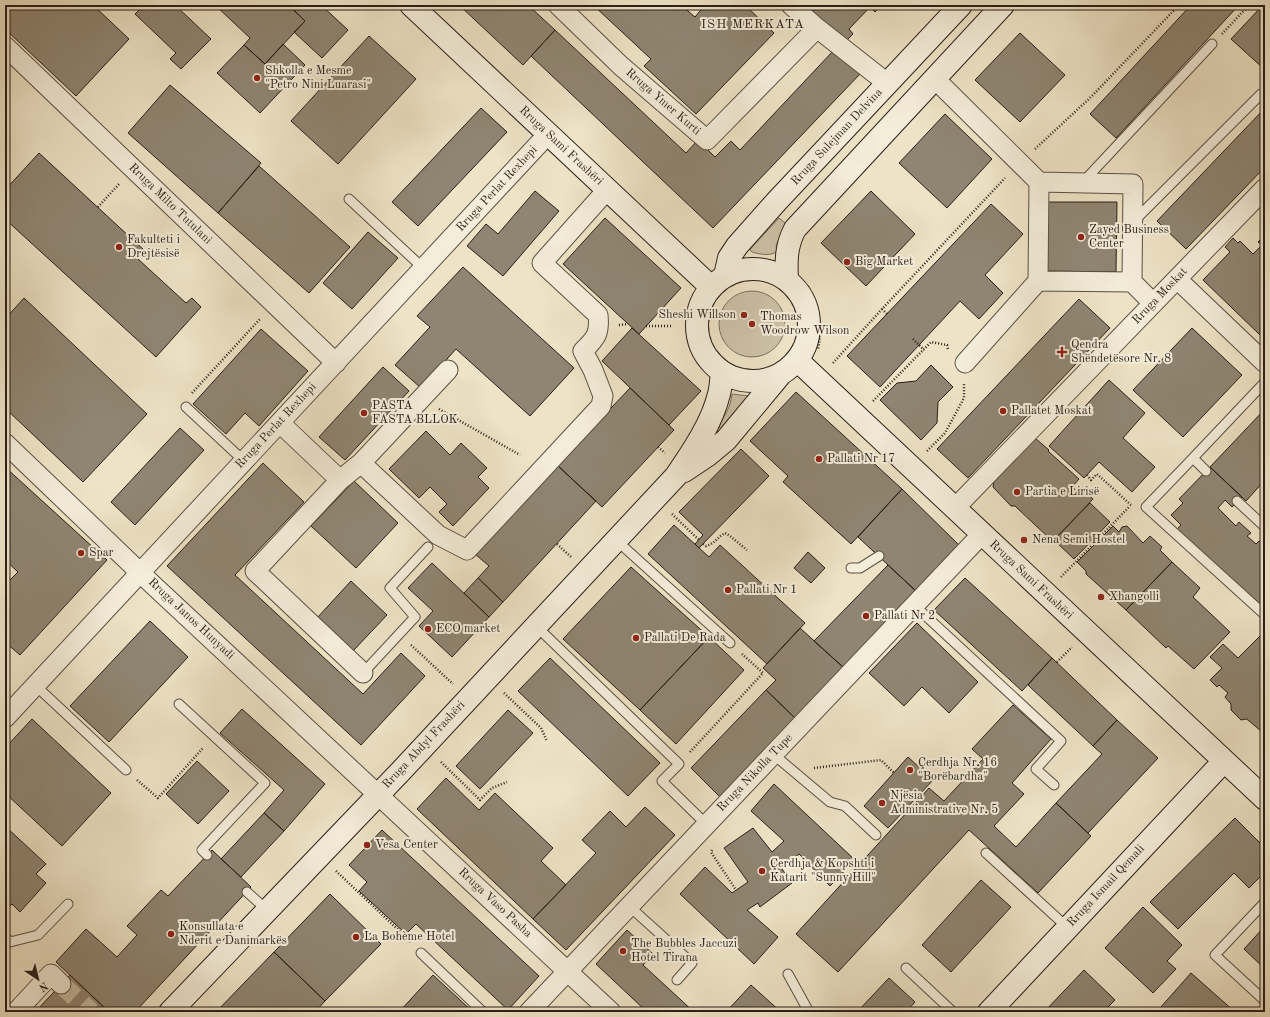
<svg xmlns="http://www.w3.org/2000/svg" width="1270" height="1017" font-family="'Old Standard TT',serif">
<rect width="100%" height="100%" fill="#eee3c6"/>
<filter id="stains"><feTurbulence type="fractalNoise" baseFrequency=".005" numOctaves="4"/><feColorMatrix values="0 0 0 0 .2 0 0 0 0 .09 0 0 0 0 .02 0 0 0 .5 -.17"/></filter>
<radialGradient id="worn" r=".72"><stop offset=".6" stop-color="#630" stop-opacity="0"/><stop offset="1" stop-color="#630" stop-opacity=".3"/></radialGradient>
<!-- green -->
<path fill="#cdc2a8" stroke="#7b7060" d="M779,218L785,223L776,246L777,251C771,257 759,254 752,252L750,250L753,246Z
M719 324a33 33 0 1 1 66 0a33 33 0 1 1-66 0Z
M732,394L749,396L722,430L717,425C725,417 731,406 732,394Z"/>
<!-- building -->
<path fill="#8f8572" stroke="#291f18" d="M6,5H93L129,39L76,96L5,29Z
M144,5H175L211,39L181,69L170,59L176,53L135,14Z
M215,5H288L305,21L265,64L244,45L250,38Z
M297,5H321L348,30L322,58L294,32L305,21L293,9Z
M459,5H528L555,30L523,65Z
M593,5H681L695,17L705,5H745L774,33L696,114L644,66L651,59Z
M818,5H881L875,12L870,7L849,29L853,34L844,43L812,12Z
M1191,5H1239L1116,138L1090,114Z
M1262,6L1265,9V68L1264,69L1231,39Z
M555,30L686,153L698,140L715,157L731,141L740,150L834,50L860,74L713,228L531,56Z
M1020,33L1065,75L1020,122L975,80Z
M369,36L416,79L338,164L291,121Z
M283,44L305,65L260,113L217,73L244,45L265,64Z
M170,85L261,163L218,213L128,133Z
M481,108L507,132L418,226L392,202Z
M1265,108V167L1186,249L1157,221Z
M945,114L992,159L947,208L899,163Z
M39,153L145,251L138,259L186,303L192,298L201,307L156,357L5,219V190Z
M259,166L350,247L309,293L218,213Z
M535,191L559,211L503,276L467,246L486,224L498,234Z
M871,191L915,234L866,286L821,243Z
M1046,202H1117L1116,272L1045,271Z
M991,204L1023,234L985,275L1003,293L979,319L960,301L880,387L847,356Z
M605,218L681,288L639,334L563,264Z
M368,232L398,258L352,309L323,283Z
M1265,235V329L1260,335L1203,280L1230,252L1225,247L1233,238L1238,243L1240,241L1253,254L1262,245L1258,242Z
M463,267L574,368L530,416L456,349L421,388L395,365L430,327L417,316Z
M24,298L147,414L83,482L5,408V319Z
M1079,299L1110,328L968,478L937,449Z
M632,328L701,391L669,425L602,361Z
M1192,328L1242,375L1183,437L1133,390Z
M261,329L308,371L259,426L245,413L226,434L193,404Z
M931,365L953,387L938,402L937,423L921,440L880,400L897,383L916,381Z
M383,367L409,391L345,460L319,437Z
M1109,380L1145,413L1123,438L1155,467L1132,492L1099,462L1084,478L1049,446Z
M630,388L674,430L602,507L557,465Z
M796,392L902,489L851,544L783,482L788,476L750,441Z
M1265,409V480L1246,501L1210,467Z
M180,428L204,450L135,525L111,502Z
M426,431L450,455L461,443L487,468L478,477L489,488L453,526L439,512L447,504L430,487L419,498L389,469Z
M1035,438L1049,450L1048,451L1079,479L1072,487L1082,495L1085,492L1093,499L1054,540L1049,538L1015,506H1011L993,487L994,481Z
M741,449L769,476L699,548L695,544L703,535L679,512Z
M263,463L304,502L235,575L363,694L401,653L425,676L361,745L167,566Z
M557,465L596,501L503,602L478,578L489,566L475,554Z
M5,467L107,560L20,655L5,642V585L18,572L5,560Z
M1210,467L1242,497L1232,507L1225,500L1218,508L1236,526L1239,522L1251,533L1247,536L1256,544L1259,541L1265,546V612L1177,529L1181,525L1171,515L1183,503L1179,499Z
M354,481L398,523L356,568L311,526Z
M902,489L960,546L917,592L858,537Z
M1090,503L1110,522L1074,559L1054,540Z
M674,525L709,557L720,545L805,623L767,664L648,554Z
M1113,526L1119,532L1122,527L1127,526L1143,543L1150,536L1162,547L1160,550L1172,562L1126,610L1086,574V571L1077,562Z
M808,552L825,568L811,583L794,568Z
M1172,562L1200,588L1193,597L1230,632L1194,669L1168,646L1166,648L1126,610Z
M432,563L489,617L452,657L419,626L433,611L408,588Z
M888,565L917,592L844,668L814,641Z
M631,567L709,637L640,710L563,639Z
M478,578L503,602L489,617L464,593Z
M965,578L1052,658L1022,691L934,610Z
M351,581L387,615L353,651L317,618Z
M150,621L188,657L109,742L70,706Z
M917,623L978,682L949,713L922,687L904,706L869,673Z
M800,628L844,668L797,720L766,690L776,680L763,668Z
M1265,631V673L1262,677L1265,680V743L1261,740L1263,736L1261,731L1248,720L1246,719L1241,720L1231,710V704L1225,697L1228,693L1219,685L1217,687L1210,680L1222,668L1210,657L1223,644L1238,658Z
M709,637L744,670L676,744L640,710Z
M550,658L660,763L628,796L518,691Z
M1052,658L1117,720L1093,746L1028,685Z
M766,690L797,720L721,798L691,768Z
M1013,705L1051,739L1012,783L1024,794L994,826L1016,847L1056,803L1091,836L1038,893L969,830L838,972L796,934L929,788L944,801L983,759L972,749Z
M242,709L325,784L284,831L264,813L284,790L220,733Z
M508,710L533,733L480,789L456,766Z
M32,719L111,793L62,846L5,793V748Z
M1117,720L1158,758L1088,833L1056,803L1102,754L1093,746Z
M908,757L933,780L888,828L864,806Z
M197,761L229,791L198,824L166,794Z
M446,778L479,810L495,793L553,848L541,861L566,885L533,919L417,809Z
M774,784L855,860L830,886L799,854L782,869L792,883L760,907L758,903L747,910L778,937L754,964L680,894L705,867L732,893L748,882L724,848L753,828L772,852L784,841L751,811Z
M645,807L675,835L566,950L533,919L596,853L582,840L610,811L626,827Z
M264,813L284,831L241,877L221,859Z
M1235,818L1265,848V872L1249,888L1234,873L1178,929L1150,902Z
M5,826L46,864L36,874L46,883L20,912L12,904L5,911Z
M382,830L539,976L508,1010L416,924L406,934L359,891L367,882L349,865Z
M212,850L251,887L135,1012H109L56,962L86,929L117,957L137,935L127,926L161,890L168,896Z
M981,880L1011,907L951,972L922,945Z
M330,894L381,944L325,1001L274,952Z
M1143,907L1182,945L1167,961L1176,969L1153,993L1105,948Z
M1265,926V969L1244,949Z
M627,930L653,954L643,965L694,1012H647L596,964Z
M274,952L325,1001L315,1012H216Z
M1084,970L1115,1000L1103,1012H1044Z
M1191,973L1235,1012H1164L1160,1008Z
M70,975L109,1012H35Z
M433,975L473,1012H399Z
M889,978L915,1002L906,1012H857Z
M751,985L781,1012H726Z"/>
<g fill="none" stroke-linecap="round" stroke-linejoin="round">
<!-- street-tunnel -->
<path stroke="#c7bca3" stroke-width="19" stroke-dasharray="19 10" stroke-linecap="butt" d="M61,984L91,1012"/>
<defs>
<path id="lane" d="M1083,182L1212,44
M349,199L423,268
M1133,222L1261,94
M186,407L244,461
M1193,458L1146,507L1265,615
M1206,471L1193,458L1265,382
M1237,501L1265,527
M616,540L730,643
M851,568H860L879,556
M914,605L1061,741L1036,769L1054,785
M536,626L679,764L662,781L706,824
M363,673L415,617L390,588L428,547
M35,685L126,770
M179,704L265,783L202,850L207,855
M773,754L830,802L845,806L876,835
M986,853L1068,928
M247,892L267,910
M1265,902L1215,955L1265,1001
M629,906L692,963L677,980
M5,937L10,942L38,935L68,904
M421,953L483,1012
M906,968L953,1012
M788,974L809,1012"/>
<path id="street" d="M558,5L621,66L707,140L817,28
M791,5L817,28L887,83
M5,46L336,363
M935,79L1039,182L1133,184L1132,282
M1177,279L1265,363
M1038,281L1132,282L1153,303
M965,363L1038,281L1039,182
M280,423L340,480
M5,443L152,584L611,1012
M361,463L438,535L467,550L601,406L603,396L593,370L583,351C596,338 600,334 598,315L542,263L607,190
M955,508L1265,188
M363,673L255,571L340,480L361,463L448,370
M5,718L548,134
M16,1012L51,974L61,984
M529,1012L982,534"/>
<path id="secondary" d="M411,5L711,287
M697 325a56 56 0 1 1 112 0a56 56 0 1 1-112 0Z
M725,276L729,258L737,246L777,201L961,5
M787,279C786,261 786,246 795,229L1003,5
M797,360L1265,799
M684,471L708,455L726,440L780,375
M170,1012L401,771L676,476C693,451 712,423 719,394C721,387 721,379 722,372
M989,1012L1224,761"/>
</defs>
<!-- lane casing -->
<use href="#lane" stroke="#5a5044" stroke-width="11"/>
<!-- street casing -->
<use href="#street" stroke="#5a5044" stroke-width="21"/>
<!-- secondary casing -->
<use href="#secondary" stroke="#291f18" stroke-width="24"/>
<!-- path -->
<path stroke="#291f18" stroke-width="2.5" stroke-dasharray="1 2" stroke-linecap="butt" d="M1222,34L1249,5
M1035,149L1092,96L1179,5
M98,207L119,184
M808,286C815,306 823,329 818,349
M882,309L887,314
M619,325L628,324
M646,326H672
M913,339L924,350
M833,363L882,309L1005,178
M192,393L260,319
M873,401L931,342L947,345L948,349
M439,409L520,455
M658,447L665,453
M927,451L945,433L964,398V384
M1087,475L1091,480L1097,474L1131,505
M672,514L699,540
M557,544L571,557
M703,544L706,546C714,544 718,537 725,533L730,536L747,550
M1061,577L1130,506
M411,645L453,684
M1057,662L1072,647
M504,693L541,728L547,741
M690,752L763,673L742,654
M441,762L480,800L492,788L507,782
M814,768L881,760L894,773
M137,780L158,798L203,748
M712,850L711,852L736,890
M336,871L411,942"/>
<!-- lane -->
<use href="#lane" stroke="#f4edda" stroke-width="9"/>
<!-- street -->
<use href="#street" stroke="#f4edda" stroke-width="19"/>
<!-- secondary -->
<use href="#secondary" stroke="#f4edda" stroke-width="22"/>
</g>
<!-- markers -->
<g fill="#8f2418" stroke="#f4edda" stroke-width="1.5">
<circle cx="257" cy="78" r="4"/>
<circle cx="1081" cy="237" r="4"/>
<circle cx="119" cy="247" r="4"/>
<circle cx="847" cy="262" r="4"/>
<circle cx="744" cy="315" r="4"/>
<circle cx="752" cy="324" r="4"/>
<path d="M1060 346h4v4h4v4h-4v4h-4v-4h-4v-4h4z"/>
<circle cx="1003" cy="411" r="4"/>
<circle cx="364" cy="413" r="4"/>
<circle cx="819" cy="459" r="4"/>
<circle cx="1017" cy="492" r="4"/>
<circle cx="1024" cy="540" r="4"/>
<circle cx="81" cy="553" r="4"/>
<circle cx="728" cy="590" r="4"/>
<circle cx="1101" cy="597" r="4"/>
<circle cx="866" cy="616" r="4"/>
<circle cx="428" cy="629" r="4"/>
<circle cx="636" cy="638" r="4"/>
<circle cx="910" cy="770" r="4"/>
<circle cx="882" cy="803" r="4"/>
<circle cx="367" cy="845" r="4"/>
<circle cx="762" cy="871" r="4"/>
<circle cx="171" cy="934" r="4"/>
<circle cx="356" cy="937" r="4"/>
<circle cx="623" cy="951" r="4"/>
</g>
<g text-anchor="middle" dominant-baseline="central" stroke-width="4" stroke-linejoin="round" paint-order="stroke">
<!-- poi labels -->
<g font-size="12" fill="#291f18" stroke="#f4edda" text-anchor="start">
<text x="265" y="71">Shkolla e Mesme<tspan x="265" dy="14">"Petro Nini Luarasi"</tspan></text>
<text x="1089" y="230">Zayed Business<tspan x="1089" dy="14">Center</tspan></text>
<text x="127" y="240">Fakulteti i<tspan x="127" dy="14">Drejtësisë</tspan></text>
<text x="855" y="262">Big Market</text>
<text x="736" y="315" text-anchor="end">Sheshi Willson</text>
<text x="760" y="317">Thomas<tspan x="760" dy="14">Woodrow Wilson</tspan></text>
<text x="1071" y="345">Qendra<tspan x="1071" dy="14">Shëndetësore Nr. 8</tspan></text>
<text x="372" y="406">PASTA<tspan x="372" dy="14">FASTA BLLOK</tspan></text>
<text x="1011" y="411">Pallatet Moskat</text>
<text x="827" y="459">Pallati Nr 17</text>
<text x="1025" y="492">Partia e Lirisë</text>
<text x="1032" y="540">Nena Semi Hostel</text>
<text x="89" y="553">Spar</text>
<text x="736" y="590">Pallati Nr 1</text>
<text x="1109" y="597">Xhangolli</text>
<text x="874" y="616">Pallati Nr 2</text>
<text x="436" y="629">ECO market</text>
<text x="644" y="638">Pallati De Rada</text>
<text x="918" y="763">Çerdhja Nr. 16<tspan x="918" dy="14">"Borëbardha"</tspan></text>
<text x="890" y="796">Njësia<tspan x="890" dy="14">Administrative Nr. 5</tspan></text>
<text x="375" y="845">Vesa Center</text>
<text x="770" y="864">Çerdhja &amp; Kopshti i<tspan x="770" dy="14">Katarit "Sunny Hill"</tspan></text>
<text x="179" y="927">Konsullata e<tspan x="179" dy="14">Nderit e Danimarkës</tspan></text>
<text x="364" y="937">La Bohème Hotel</text>
<text x="631" y="944">The Bubbles Jaccuzi<tspan x="631" dy="14">Hotel Tirana</tspan></text>
</g>
<!-- street labels -->
<g font-size="12" fill="#291f18" stroke="#f4edda">
<text transform="translate(663 102) rotate(41)">Rruga Ymer Kurti</text>
<text transform="translate(837 137) rotate(-47)">Rruga Sulejman Delvina</text>
<text transform="translate(561 146) rotate(43)">Rruga Sami Frashëri</text>
<text transform="translate(497 189) rotate(-47)">Rruga Perlat Rexhepi</text>
<text transform="translate(170 204) rotate(44)">Rruga Milto Tutulani</text>
<text transform="translate(1160 296) rotate(-46)">Rruga Moskat</text>
<text transform="translate(276 426) rotate(-47)">Rruga Perlat Rexhepi</text>
<text transform="translate(1031 580) rotate(43)">Rruga Sami Frashëri</text>
<text transform="translate(191 619) rotate(43)">Rruga Janos Hunyadi</text>
<text transform="translate(424 745) rotate(-47)">Rruga Abdyl Frashëri</text>
<text transform="translate(755 773) rotate(-46)">Rruga Nikolla Tupe</text>
<text transform="translate(1106 886) rotate(-47)">Rruga Ismail Qemali</text>
<text transform="translate(495 903) rotate(43)">Rruga Vaso Pasha</text>
</g>
<!-- neighbourhood labels -->
<g font-size="13" letter-spacing="1" fill="#291f18" stroke="#f4edda">
<text x="753" y="24">ISH MERKATA</text>
</g>
</g>
<!-- margin -->
<rect width="1270" height="1017" fill="none" stroke="#eee3c6" stroke-width="20"/>
<rect x="6" y="6" width="1258" height="1005" fill="none" stroke="#291f18" stroke-width="2"/>
<rect x="10" y="10" width="1250" height="997" fill="none" stroke="#291f18"/>
<!-- north arrow -->
<g transform="translate(38 979) rotate(145)" stroke="#f4edda" stroke-width="3" paint-order="stroke">
<path d="M0-3L7 15L0 10L-7 15Z" fill="#291f18"/>
<text y="-6" font-size="11" font-weight="bold" text-anchor="middle" fill="#291f18">N</text>
</g>
<rect width="100%" height="100%" filter="url(#stains)"/>
<rect width="100%" height="100%" fill="url(#worn)"/>
</svg>
